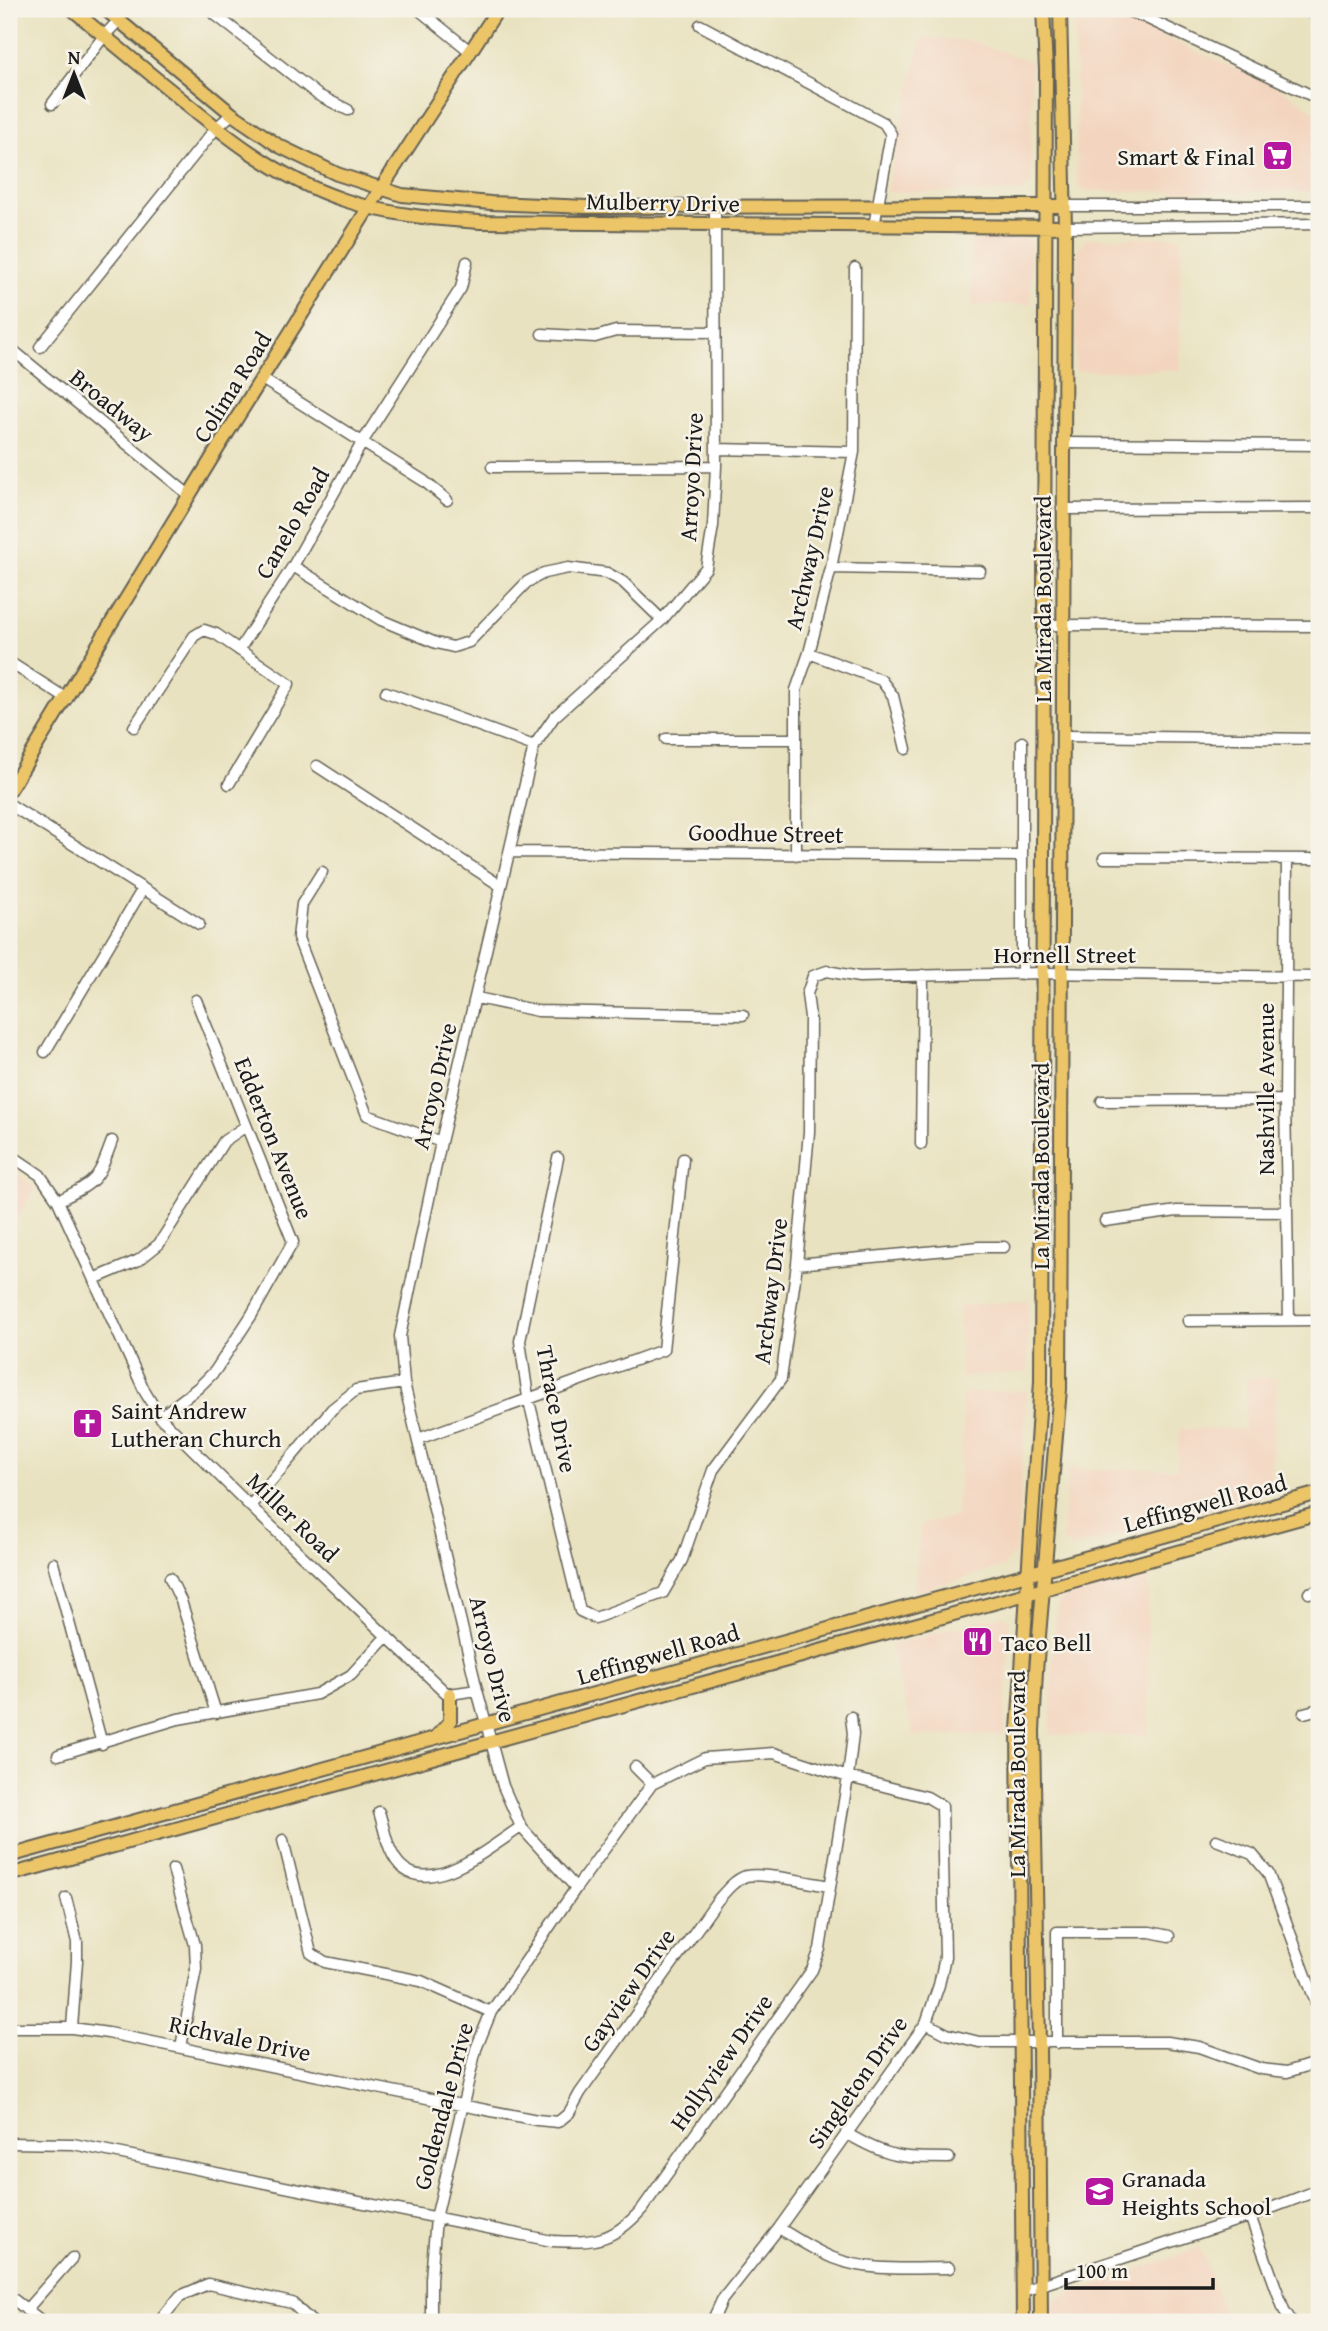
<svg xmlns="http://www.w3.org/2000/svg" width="1328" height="2331" font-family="'Gentium Book Plus',serif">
<rect width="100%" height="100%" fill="#f7f3e8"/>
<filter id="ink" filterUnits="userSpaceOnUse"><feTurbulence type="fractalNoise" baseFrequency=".0143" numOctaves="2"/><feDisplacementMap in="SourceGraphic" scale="14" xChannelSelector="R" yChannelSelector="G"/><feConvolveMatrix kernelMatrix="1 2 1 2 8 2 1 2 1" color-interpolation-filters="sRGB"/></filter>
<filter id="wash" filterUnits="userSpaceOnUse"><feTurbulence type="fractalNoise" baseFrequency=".00686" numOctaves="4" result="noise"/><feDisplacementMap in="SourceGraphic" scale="28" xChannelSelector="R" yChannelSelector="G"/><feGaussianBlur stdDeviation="1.57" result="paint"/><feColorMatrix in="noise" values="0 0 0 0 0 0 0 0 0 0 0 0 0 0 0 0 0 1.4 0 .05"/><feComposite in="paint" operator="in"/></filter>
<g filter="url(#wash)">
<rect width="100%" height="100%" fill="#e9e2c0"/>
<!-- built -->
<path fill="#f3d4be" d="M1085,15L1113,23L1138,26L1278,87L1319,114V192L1084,191L1077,184L1075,25L1076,19Z
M922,38L971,41L1031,62V183L1021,192H886Z
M971,236L1023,237L1030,242L1031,304L972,305Z
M1181,237L1180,370L1075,371L1078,248L1088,238Z
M9,1167L36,1188L9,1231Z
M1028,1300V1372L961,1377L960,1306Z
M1247,1378H1277L1269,1494L1072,1548L1062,1539L1068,1469H1177L1180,1429H1244Z
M1027,1390L1016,1551L1003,1567L914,1592L921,1525L956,1515L963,1436L962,1394Z
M1148,1574V1735H1050L1053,1650L1058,1603L1063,1598Z
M1002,1615L1010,1620L1004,1734L914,1736L890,1645Z
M1200,2247L1226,2322H1054V2306L1059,2298Z"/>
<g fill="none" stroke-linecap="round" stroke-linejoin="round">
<!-- stream -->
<path stroke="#59b5d7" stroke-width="2.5" d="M1294,9L1319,24"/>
</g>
</g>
<g filter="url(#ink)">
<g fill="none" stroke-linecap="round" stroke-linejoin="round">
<defs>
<path id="minor" d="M208,9L318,95L348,110
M418,9L471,52
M1122,9L1142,16L1319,99
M700,25L884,123L891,134L874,226
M52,104L104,36L119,20
M1064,206H1319
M1065,227L1319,224
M542,334L595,337L616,331L715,332
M9,347L189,495
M40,347L216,128L232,114
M262,379L424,481L447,500
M1063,443L1319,445
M716,449L854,452
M492,467L716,466
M1062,509L1319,508
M293,566L381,620L436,643L453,647L469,642L527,582L544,573L568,568L607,573L623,582L662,620
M831,568L980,571
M1043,625L1319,626
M239,650L293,566L363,441L461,288L467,262
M809,653L881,680L893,696L906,749
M9,662L67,699
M386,692L534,746
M134,727L194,636L204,630L216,634L289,684L229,784
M1063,736L1319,739
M666,739H795
M1022,742V974
M317,766L501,886
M9,804L199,924
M509,852L1021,856
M796,855V690L809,653L831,568L854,452L855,268
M1104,858L1319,859
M1287,859L1285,1100L1289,1320
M322,872L302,904L298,938L367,1115L441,1142
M477,998L538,1011L743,1015
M45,1052L142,890
M1102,1101L1285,1100
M921,1144L923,975
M9,1154L40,1175L58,1201L145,1392L160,1417L250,1506L445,1692L450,1694L477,1690
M558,1158L520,1341L528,1397L580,1611L595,1618L663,1593L682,1560L713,1470L781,1379L797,1264L809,1132L810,1017L807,994L813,976L827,971L859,977L1043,973L1319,977
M58,1201C97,1181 97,1182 112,1141
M1105,1221L1177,1211L1286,1212
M797,1264L979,1247H1004
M94,1279L139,1260L159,1244L224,1141L246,1126
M1188,1321L1319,1320
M160,1417L199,1387L215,1371L251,1316L293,1242L196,1000
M418,1439L663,1350L683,1159
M250,1506L332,1409L356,1390L404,1383
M53,1563L102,1744
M170,1578L181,1601L216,1713
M1309,1593L1319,1590
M1304,1713L1319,1709
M58,1755L178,1719L317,1694L351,1675L387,1636
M635,1767L652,1784L705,1758L774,1753L848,1777L927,1797L942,1806L945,1957L939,1985L926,2023L779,2228L722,2300L712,2322
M379,1812C383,1824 385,1837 390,1849C416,1911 488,1848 521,1827
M283,1840L311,1953L325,1962L421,1981L491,2012
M1216,1840L1252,1854L1268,1873L1319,2011
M173,1869L195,1945L196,1969L181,2047
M576,1888L521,1827L503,1786L477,1690L404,1383L400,1336L441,1142L534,746L554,717L662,620L706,568L713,526L716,466L715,205
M66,1898L77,1942V1961L72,2028
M926,2023L947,2034L979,2042H1167L1199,2047L1261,2069L1287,2072L1319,2062
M9,2028H72L108,2033L461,2105L537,2120L558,2122L569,2113L580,2093L717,1901C725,1892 734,1880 746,1876C762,1872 811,1883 829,1886
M1057,2043V1932H1150L1169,1936
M846,2133C888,2158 901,2158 949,2158
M9,2143L73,2144L552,2241C594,2243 613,2242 642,2209L812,1970L820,1949L848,1777L853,1734L851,1717
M1250,2216L1284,2310L1292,2322
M779,2228C797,2239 813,2250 833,2258C868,2272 911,2268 949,2268
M1023,2291L1250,2216L1319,2190
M9,2296L43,2322
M26,2310L72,2258
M159,2322L180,2296L208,2284L292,2303L312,2322
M431,2322V2279L436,2218L476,2049L491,2012L576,1888L652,1784"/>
<path id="major" d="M72,9C104,36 137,63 170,90C223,134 277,178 344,200C389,215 434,219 480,222L1065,227
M105,9L232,114L279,146L337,174L402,195L491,203L587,207L1064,206
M9,791L218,448L369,207L498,9
M436,1737L450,1722V1694
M9,1856L1319,1493
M9,1875L1319,1513
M1023,2322L1018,1730L1041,1381L1046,70L1043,9
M1041,2322L1039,2042L1033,1731L1036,1671L1060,1389L1065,227L1060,9"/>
</defs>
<!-- minor casing -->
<use href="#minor" stroke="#646155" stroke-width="13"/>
<!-- major casing -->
<use href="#major" stroke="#646155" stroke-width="16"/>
<!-- minor -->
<use href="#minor" stroke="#fff" stroke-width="10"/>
<!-- major -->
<use href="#major" stroke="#ecc569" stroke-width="12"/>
</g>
</g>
<!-- icons -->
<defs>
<symbol id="supermarket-square" viewBox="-11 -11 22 22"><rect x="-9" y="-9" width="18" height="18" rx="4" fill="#b5179e" stroke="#f7f3e8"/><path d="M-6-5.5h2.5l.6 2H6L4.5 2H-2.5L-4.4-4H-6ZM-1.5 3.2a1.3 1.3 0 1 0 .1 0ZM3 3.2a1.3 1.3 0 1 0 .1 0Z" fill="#fff"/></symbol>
<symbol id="church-square" viewBox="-11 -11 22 22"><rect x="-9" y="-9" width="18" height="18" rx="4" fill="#b5179e" stroke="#f7f3e8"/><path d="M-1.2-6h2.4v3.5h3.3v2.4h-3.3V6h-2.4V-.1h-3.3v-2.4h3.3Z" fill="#fff"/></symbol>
<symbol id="restaurant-square" viewBox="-11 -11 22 22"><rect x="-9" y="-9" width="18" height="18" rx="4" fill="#b5179e" stroke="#f7f3e8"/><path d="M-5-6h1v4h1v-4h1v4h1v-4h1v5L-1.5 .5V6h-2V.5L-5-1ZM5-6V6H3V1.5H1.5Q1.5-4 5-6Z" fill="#fff"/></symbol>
<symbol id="school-square" viewBox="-11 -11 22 22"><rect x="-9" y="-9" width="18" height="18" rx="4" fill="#b5179e" stroke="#f7f3e8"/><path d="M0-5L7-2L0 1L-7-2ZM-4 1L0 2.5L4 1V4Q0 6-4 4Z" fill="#fff"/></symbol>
</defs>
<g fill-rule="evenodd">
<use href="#supermarket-square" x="1260" y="138" width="35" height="35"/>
<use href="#church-square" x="70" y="1406" width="35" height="35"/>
<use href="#restaurant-square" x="960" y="1624" width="35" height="35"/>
<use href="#school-square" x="1082" y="2174" width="35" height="35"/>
</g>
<g text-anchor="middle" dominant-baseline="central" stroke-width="5" stroke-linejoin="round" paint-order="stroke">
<!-- poi labels -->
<g font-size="24" fill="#1c1c1c" stroke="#f7f3e8" text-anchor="start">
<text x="1255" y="156" text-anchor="end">Smart &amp; Final</text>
<text x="111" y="1410">Saint Andrew<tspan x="111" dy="28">Lutheran Church</tspan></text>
<text x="1001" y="1642">Taco Bell</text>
<text x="1122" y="2178">Granada<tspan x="1122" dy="28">Heights School</tspan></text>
</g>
<!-- street labels -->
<g font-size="24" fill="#1c1c1c" stroke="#f7f3e8">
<text transform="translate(663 202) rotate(1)">Mulberry Drive</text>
<text transform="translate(232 387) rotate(-58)">Colima Road</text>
<text transform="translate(112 405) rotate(39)">Broadway</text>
<text transform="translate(691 477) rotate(-87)">Arroyo Drive</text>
<text transform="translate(292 523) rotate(-60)">Canelo Road</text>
<text transform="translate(809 558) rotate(-77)">Archway Drive</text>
<text transform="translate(1042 599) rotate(-90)">La Mirada Boulevard</text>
<text transform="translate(766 833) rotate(1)">Goodhue Street</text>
<text x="1065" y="954">Hornell Street</text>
<text transform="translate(434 1086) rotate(-77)">Arroyo Drive</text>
<text transform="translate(1265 1089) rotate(-90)">Nashville Avenue</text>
<text transform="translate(274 1138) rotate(68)">Edderton Avenue</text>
<text transform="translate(1040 1166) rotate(-90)">La Mirada Boulevard</text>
<text transform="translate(770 1291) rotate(-83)">Archway Drive</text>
<text transform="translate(557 1409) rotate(79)">Thrace Drive</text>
<text transform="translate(1205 1503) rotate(-15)">Leffingwell Road</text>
<text transform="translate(293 1517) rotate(44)">Miller Road</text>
<text transform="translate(658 1654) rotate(-16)">Leffingwell Road</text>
<text transform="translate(493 1659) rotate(76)">Arroyo Drive</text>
<text transform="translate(1016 1774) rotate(-90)">La Mirada Boulevard</text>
<text transform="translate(628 1990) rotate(-55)">Gayview Drive</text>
<text transform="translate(240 2038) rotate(12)">Richvale Drive</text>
<text transform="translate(721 2062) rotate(-55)">Hollyview Drive</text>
<text transform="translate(857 2082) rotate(-55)">Singleton Drive</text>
<text transform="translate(443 2106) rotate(-75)">Goldendale Drive</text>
</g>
</g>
<!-- margin -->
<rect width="1328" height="2331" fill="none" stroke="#f7f3e8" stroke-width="35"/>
<!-- north arrow -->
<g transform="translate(74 74)" stroke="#f7f3e8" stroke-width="5" paint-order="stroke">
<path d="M0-5L12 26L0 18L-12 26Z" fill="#1c1c1c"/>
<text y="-10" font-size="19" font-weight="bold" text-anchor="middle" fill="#1c1c1c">N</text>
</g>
<!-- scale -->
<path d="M1066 2278v10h147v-10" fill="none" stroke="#1c1c1c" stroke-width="3.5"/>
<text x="1076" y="2278" font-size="21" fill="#1c1c1c" stroke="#f7f3e8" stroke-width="5" paint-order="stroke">100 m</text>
</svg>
